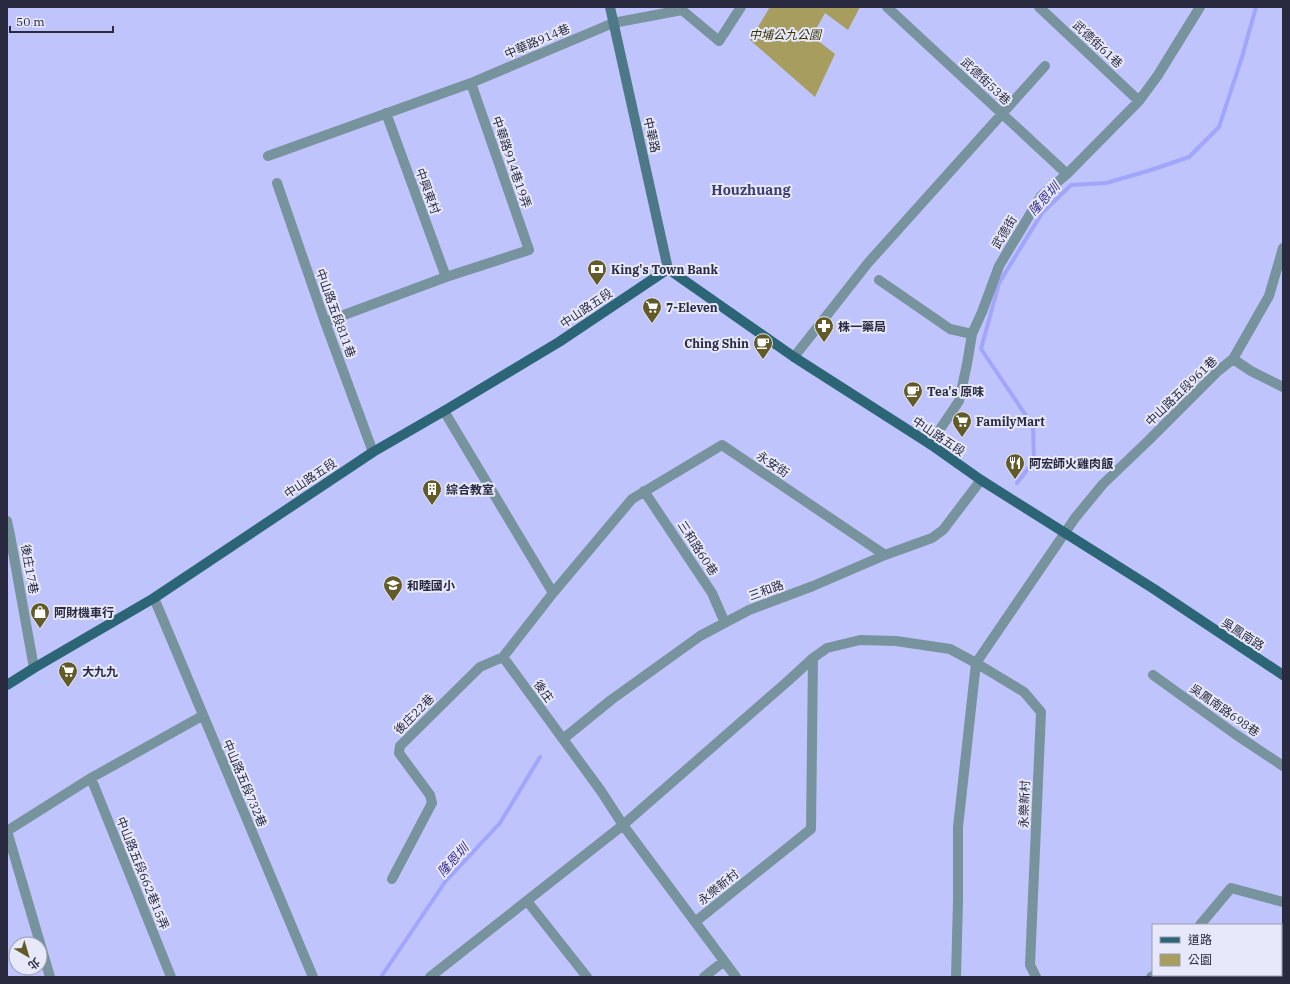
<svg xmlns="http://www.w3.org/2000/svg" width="1290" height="984" font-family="'IBM Plex Serif','Noto Sans TC',serif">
<rect width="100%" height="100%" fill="#c0c4fc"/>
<!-- green -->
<path fill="#a69d5f" d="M770,7H860L848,30L825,13L812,36L835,54L815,97L750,40Z"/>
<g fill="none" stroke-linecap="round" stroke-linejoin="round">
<!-- stream -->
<path stroke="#a1a5fc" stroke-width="4" d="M1017,483L1034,461L1033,426L981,349L999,283L1042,213L1071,185L1106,183L1151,170L1189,157L1219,127L1242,57L1256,7
M381,977L445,882L500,823L540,757"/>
<!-- minor -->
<path stroke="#77939d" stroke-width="10" d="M887,7L1067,174
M1039,7L1139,101
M386,113L446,277
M268,156L471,83L613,23L682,10L719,41L741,7
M277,183L325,322L373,452
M879,280L950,329L972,334
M325,322L446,277L529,250L471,83
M794,357L868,263L1045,66
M1233,359L1251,371L1283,387
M930,444L959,401L967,364L972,334L982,312L999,266L1041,196L1067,174L1139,101L1158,75L1200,7
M644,491L712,593L725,623
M7,521L10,535L34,668
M553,593L632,499L722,445L885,555
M154,598L313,977
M503,657L601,791L623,825L736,977
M1153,675L1235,734L1283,766
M563,739L611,700L700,636L749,610L813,586L885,555L932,538L943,530L981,480
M91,778L171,977
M7,831L91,778L202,716
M7,831L50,977
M392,879L432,803L430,795L399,753L400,746L480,667L503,657L553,593L444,411
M527,901L587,977
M695,922L811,829L813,658
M1200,925L1231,888L1283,902
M1281,937L1283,932
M430,977L623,825L788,681L813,658L827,648L860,640L896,641L950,649L976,663L1024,692L1041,712L1030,965L1036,977
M704,977L724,961
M956,977L958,900V827L976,663L1075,518L1103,484L1149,440L1218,371L1233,359L1269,296L1283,248
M1151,977L1155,975
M1264,977L1265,975"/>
<!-- secondary -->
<path stroke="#4d7887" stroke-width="10" d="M610,7L668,269"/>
<!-- primary -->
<path stroke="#2b6576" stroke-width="10" d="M7,685L34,668L154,598L373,452L444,411L559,342L668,269L794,357L930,444L981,480L1154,589L1283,675"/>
</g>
<!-- icons -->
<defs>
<symbol id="bank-pin" viewBox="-11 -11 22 30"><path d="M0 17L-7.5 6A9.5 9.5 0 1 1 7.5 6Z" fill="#625b27" stroke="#e7e9fa"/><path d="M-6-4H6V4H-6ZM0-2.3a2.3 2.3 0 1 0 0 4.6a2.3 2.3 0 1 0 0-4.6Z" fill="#fff"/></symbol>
<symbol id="supermarket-pin" viewBox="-11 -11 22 30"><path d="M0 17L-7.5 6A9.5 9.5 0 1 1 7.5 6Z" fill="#625b27" stroke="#e7e9fa"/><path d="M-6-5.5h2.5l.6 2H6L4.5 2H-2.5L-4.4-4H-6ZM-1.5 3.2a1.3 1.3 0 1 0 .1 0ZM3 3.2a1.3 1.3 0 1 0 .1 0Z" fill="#fff"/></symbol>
<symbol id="pharmacy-pin" viewBox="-11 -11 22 30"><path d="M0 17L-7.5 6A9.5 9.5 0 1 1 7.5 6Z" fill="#625b27" stroke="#e7e9fa"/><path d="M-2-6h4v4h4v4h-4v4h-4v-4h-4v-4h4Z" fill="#fff"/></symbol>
<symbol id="cafe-pin" viewBox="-11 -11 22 30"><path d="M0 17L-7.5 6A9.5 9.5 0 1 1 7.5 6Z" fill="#625b27" stroke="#e7e9fa"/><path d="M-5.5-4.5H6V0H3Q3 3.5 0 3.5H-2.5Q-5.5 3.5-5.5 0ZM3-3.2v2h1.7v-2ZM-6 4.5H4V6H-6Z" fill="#fff"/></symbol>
<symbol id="restaurant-pin" viewBox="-11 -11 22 30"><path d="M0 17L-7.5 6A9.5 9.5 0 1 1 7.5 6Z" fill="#625b27" stroke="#e7e9fa"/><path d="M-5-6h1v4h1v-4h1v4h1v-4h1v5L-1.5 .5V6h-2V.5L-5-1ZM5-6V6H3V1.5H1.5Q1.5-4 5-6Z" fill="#fff"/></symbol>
<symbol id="building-pin" viewBox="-11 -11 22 30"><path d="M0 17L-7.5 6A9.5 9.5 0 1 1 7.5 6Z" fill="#625b27" stroke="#e7e9fa"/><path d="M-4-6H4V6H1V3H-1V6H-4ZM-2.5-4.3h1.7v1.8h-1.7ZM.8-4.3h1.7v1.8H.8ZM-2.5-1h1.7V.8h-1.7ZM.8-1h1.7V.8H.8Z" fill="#fff"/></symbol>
<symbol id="school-pin" viewBox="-11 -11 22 30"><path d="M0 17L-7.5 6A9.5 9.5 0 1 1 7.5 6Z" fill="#625b27" stroke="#e7e9fa"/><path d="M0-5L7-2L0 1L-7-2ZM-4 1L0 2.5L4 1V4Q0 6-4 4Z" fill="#fff"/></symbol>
<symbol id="shop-pin" viewBox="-11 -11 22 30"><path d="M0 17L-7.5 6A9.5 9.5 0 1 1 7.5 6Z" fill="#625b27" stroke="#e7e9fa"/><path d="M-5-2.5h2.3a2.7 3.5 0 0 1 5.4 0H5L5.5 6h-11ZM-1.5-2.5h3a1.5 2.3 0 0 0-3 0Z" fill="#fff"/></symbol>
</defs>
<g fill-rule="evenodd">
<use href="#bank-pin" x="586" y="258" width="22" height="30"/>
<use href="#supermarket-pin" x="641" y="296" width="22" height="30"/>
<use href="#pharmacy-pin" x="813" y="315" width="22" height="30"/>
<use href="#cafe-pin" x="752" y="332" width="22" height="30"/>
<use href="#cafe-pin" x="902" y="380" width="22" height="30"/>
<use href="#supermarket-pin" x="951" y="410" width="22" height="30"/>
<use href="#restaurant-pin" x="1004" y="452" width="22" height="30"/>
<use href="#building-pin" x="421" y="478" width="22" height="30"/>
<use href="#school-pin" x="382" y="574" width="22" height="30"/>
<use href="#shop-pin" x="29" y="601" width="22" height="30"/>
<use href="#supermarket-pin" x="57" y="660" width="22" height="30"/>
</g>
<g text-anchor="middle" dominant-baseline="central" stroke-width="4" stroke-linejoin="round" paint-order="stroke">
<!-- park labels -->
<g font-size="12" font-style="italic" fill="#3a3406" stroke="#e7e9fa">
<text x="785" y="34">中埔公九公園</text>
</g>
<!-- street labels -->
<g font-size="12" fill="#292a40" stroke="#e7e9fa">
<text transform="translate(537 41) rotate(-23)">中華路914巷</text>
<text transform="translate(1098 44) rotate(43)">武德街61巷</text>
<text transform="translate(986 81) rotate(43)">武德街53巷</text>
<text transform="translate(652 135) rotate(77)">中華路</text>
<text transform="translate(512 162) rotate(71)">中華路914巷19弄</text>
<text transform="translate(428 191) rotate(70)">中興東村</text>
<text transform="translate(1004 232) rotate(-59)">武德街</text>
<text transform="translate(586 308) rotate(-34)">中山路五段</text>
<text transform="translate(336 313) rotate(70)">中山路五段811巷</text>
<text transform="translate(1181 391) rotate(-44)">中山路五段961巷</text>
<text transform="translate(939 436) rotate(34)">中山路五段</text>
<text transform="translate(773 464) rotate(34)">永安街</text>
<text transform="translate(310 478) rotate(-34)">中山路五段</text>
<text transform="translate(698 548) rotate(57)">三和路60巷</text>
<text transform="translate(30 569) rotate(80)">後庄17巷</text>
<text transform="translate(766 590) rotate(-20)">三和路</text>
<text transform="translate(1243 634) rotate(33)">吳鳳南路</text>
<text transform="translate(544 691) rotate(54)">後庄</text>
<text transform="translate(1225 710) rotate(35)">吳鳳南路698巷</text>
<text transform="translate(414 714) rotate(-45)">後庄22巷</text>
<text transform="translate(245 783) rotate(67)">中山路五段732巷</text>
<text transform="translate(1024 804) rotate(-88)">永樂新村</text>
<text transform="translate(143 873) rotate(68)">中山路五段662巷15弄</text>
<text transform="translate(718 887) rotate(-39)">永樂新村</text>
</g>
<!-- poi labels -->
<g font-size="12" font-weight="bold" fill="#292a40" stroke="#e7e9fa" text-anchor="start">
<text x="611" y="269">King's Town Bank</text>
<text x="666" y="307">7-Eleven</text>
<text x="838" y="326">株一藥局</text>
<text x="749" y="343" text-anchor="end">Ching Shin</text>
<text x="927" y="391">Tea's 原味</text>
<text x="976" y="421">FamilyMart</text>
<text x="1029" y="463">阿宏師火雞肉飯</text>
<text x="446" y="489">綜合教室</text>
<text x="407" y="585">和睦國小</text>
<text x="54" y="612">阿財機車行</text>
<text x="82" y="671">大九九</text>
</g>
<!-- water labels -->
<g font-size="13" font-style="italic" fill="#372b8d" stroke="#e7e9fa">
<text transform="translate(1044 199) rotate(-48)">隆恩圳</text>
<text transform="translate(453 860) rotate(-48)">隆恩圳</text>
</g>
<!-- quarter labels -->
<g font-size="14" font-weight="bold" fill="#3d3e6d" stroke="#e7e9fa">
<text x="751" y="190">Houzhuang</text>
</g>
</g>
<!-- border -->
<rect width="1290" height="984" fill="none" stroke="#292a40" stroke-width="16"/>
<!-- legend -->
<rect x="1152" y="924" width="130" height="52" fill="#e7e9fa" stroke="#9b9db0"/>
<rect x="1160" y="937" width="20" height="6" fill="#2b6576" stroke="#9b9db0"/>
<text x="1188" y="944" font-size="12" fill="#292a40">道路</text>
<rect x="1160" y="954" width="20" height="12" fill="#a69d5f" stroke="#9b9db0"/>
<text x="1188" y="964" font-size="12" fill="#292a40">公園</text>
<!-- north arrow -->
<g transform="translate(28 956) rotate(142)"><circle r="19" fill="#e7e9fa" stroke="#9b9db0"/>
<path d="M0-3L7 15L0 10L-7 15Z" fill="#625b27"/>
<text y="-6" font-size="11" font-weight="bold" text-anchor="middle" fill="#292a40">北</text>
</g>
<!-- scale -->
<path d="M10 26v6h103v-6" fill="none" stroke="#292a40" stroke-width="2"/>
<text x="16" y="26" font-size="12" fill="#292a40" stroke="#e7e9fa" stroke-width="3" paint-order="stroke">50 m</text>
</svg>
